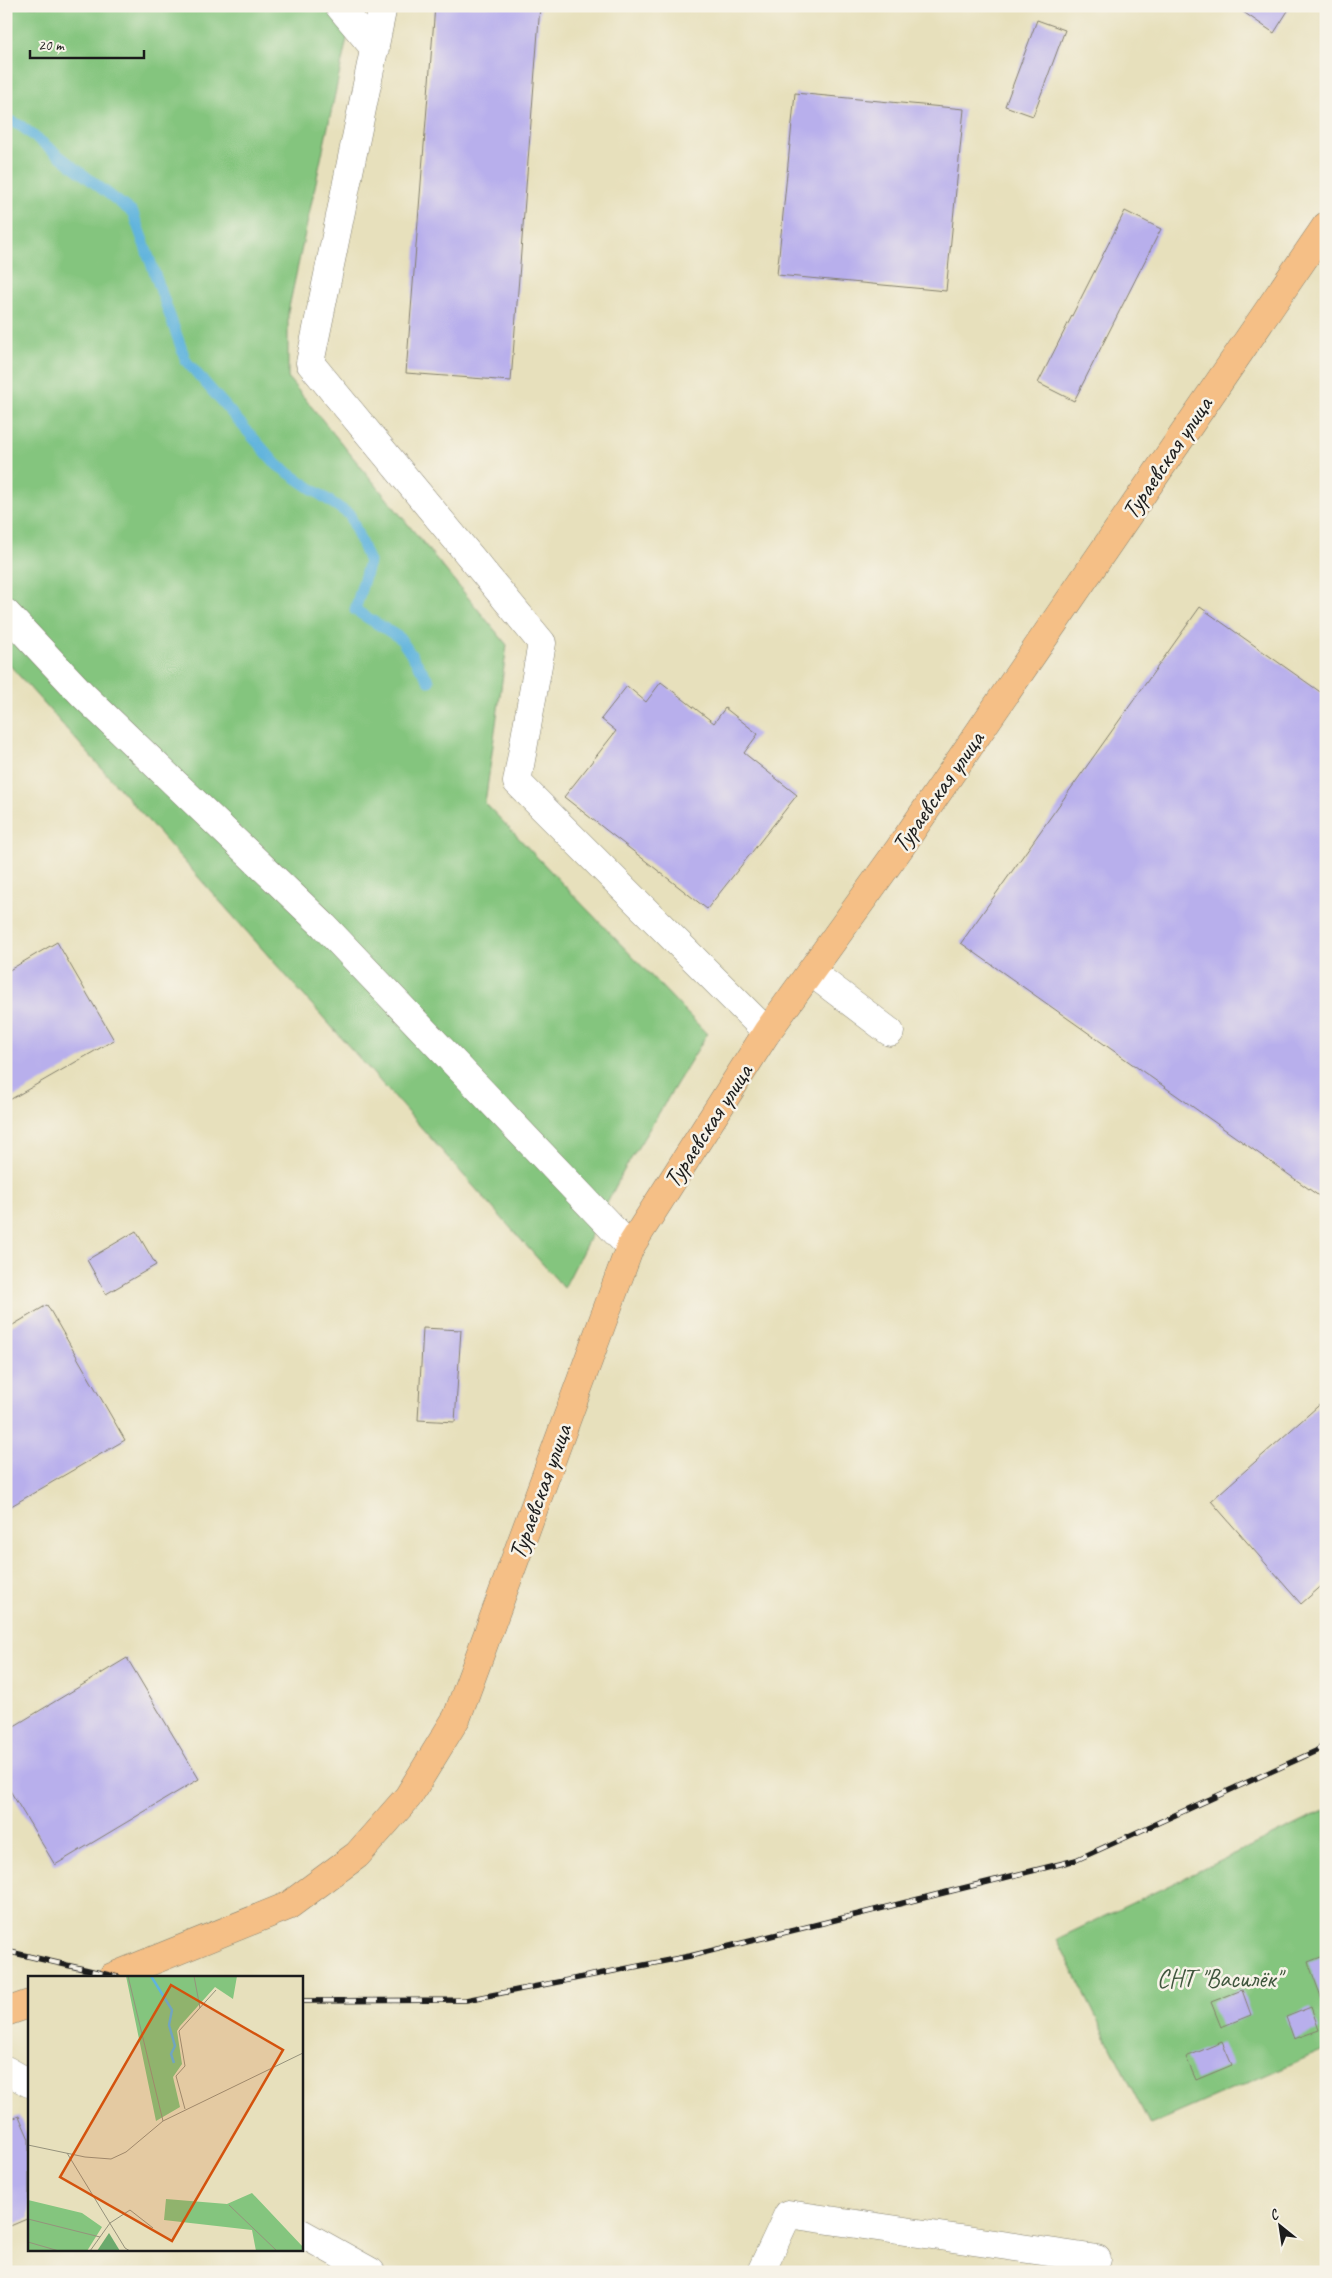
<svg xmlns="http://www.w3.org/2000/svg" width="1332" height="2278" font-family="Caveat,sans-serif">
<rect width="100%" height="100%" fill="#f7f3e8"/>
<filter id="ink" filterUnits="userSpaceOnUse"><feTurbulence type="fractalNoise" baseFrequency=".02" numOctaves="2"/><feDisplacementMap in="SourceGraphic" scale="10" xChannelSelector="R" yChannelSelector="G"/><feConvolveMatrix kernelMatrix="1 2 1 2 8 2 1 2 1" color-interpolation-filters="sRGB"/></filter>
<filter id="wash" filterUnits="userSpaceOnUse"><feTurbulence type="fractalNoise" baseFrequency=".0096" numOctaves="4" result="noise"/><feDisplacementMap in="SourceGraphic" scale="20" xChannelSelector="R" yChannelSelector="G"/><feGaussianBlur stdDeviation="1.12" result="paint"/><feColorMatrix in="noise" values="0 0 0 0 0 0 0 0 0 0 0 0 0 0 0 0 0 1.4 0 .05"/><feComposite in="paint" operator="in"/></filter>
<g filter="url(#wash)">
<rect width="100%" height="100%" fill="#e7e0bc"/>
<!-- green -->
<path fill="#84c57e" stroke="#50704d" d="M6,6H354L288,312V378L507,645L485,803L707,1034L623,1172L564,1288L6,661Z
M1326,1810V2049L1150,2125L1057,1939Z"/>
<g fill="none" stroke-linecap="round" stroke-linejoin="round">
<!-- stream -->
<path stroke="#61b4dd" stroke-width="11" d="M6,119L21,126L133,213L186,361L277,465L350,515L369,562L355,610L400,638L429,681"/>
</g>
<g id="blocks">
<!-- building -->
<path fill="#b8afec" d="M435,6H540L511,381L406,373Z
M1240,6H1291L1274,33L1239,9Z
M1037,20L1065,30L1033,116L1005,106Z
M795,93L964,109L946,291L777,275Z
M1125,211L1161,229L1074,401L1038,383Z
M1200,607L1326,696V1201L961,943Z
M661,682L714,723L725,708L758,734L744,753L797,795L707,909L564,797L616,731L601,719L627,686L646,702Z
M57,942L114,1040L6,1102V972Z
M136,1231L156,1265L106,1294L87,1260Z
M47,1305L125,1440L6,1509V1329Z
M423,1328L461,1330L455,1422L418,1420Z
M1326,1399V1582L1301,1604L1211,1501Z
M127,1658L199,1779L55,1865L6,1784V1731Z
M1326,1955V2001L1323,2002L1308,1962Z
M1242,1990L1251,2015L1221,2027L1211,2002Z
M1311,2007L1319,2030L1294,2039L1286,2017Z
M1222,2042L1232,2065L1196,2080L1186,2057Z
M19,2116L29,2139V2218L8,2227L6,2121Z"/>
</g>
</g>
<g filter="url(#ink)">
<use href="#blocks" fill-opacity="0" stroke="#827e6c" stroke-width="1"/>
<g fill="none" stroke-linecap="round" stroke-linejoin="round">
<defs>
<path id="minor" d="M339,6L375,49
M383,6L310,363L542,643L517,782L767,1032
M6,613L83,695L324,926L630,1247
M811,972L890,1032
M6,2070L29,2083
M301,2233L371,2272
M761,2272L788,2214L1097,2259"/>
<path id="major" d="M112,1977L288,1906L357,1855L408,1797L457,1717L630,1247L767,1032L899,849L1326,226
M6,2012L29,2004"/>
</defs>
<!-- minor casing -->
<use href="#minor" stroke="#827e6c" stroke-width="29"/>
<!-- major casing -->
<use href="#major" stroke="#827e6c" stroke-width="29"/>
<!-- minor -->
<use href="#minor" stroke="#fff" stroke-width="28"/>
<!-- major -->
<use href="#major" stroke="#f5bf86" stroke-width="28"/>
<defs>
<path id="rail" d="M6,1951L118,1977
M301,2001L466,2000L690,1956L1076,1860L1316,1751L1326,1744"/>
</defs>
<!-- rail casing -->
<use href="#rail" stroke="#1c1c1c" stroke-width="5.5"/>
<!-- rail -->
<use href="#rail" stroke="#f7f3e8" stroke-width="4" stroke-dasharray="11" stroke-linecap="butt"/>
</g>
</g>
<g text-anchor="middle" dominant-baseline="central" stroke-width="5" stroke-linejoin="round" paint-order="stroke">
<!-- street labels -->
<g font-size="25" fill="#1c1c1c" stroke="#f7f3e8">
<text transform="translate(1167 458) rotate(-56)">Тураевская улица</text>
<text transform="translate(938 792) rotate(-55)">Тураевская улица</text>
<text transform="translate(708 1126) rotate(-57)">Тураевская улица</text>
<text transform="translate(540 1492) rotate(-70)">Тураевская улица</text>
</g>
<!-- park labels -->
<g font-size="25" fill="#40573e" stroke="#f7f3e8">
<text x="1219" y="1979">СНТ "Василёк"</text>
</g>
</g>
<!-- overview -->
<g transform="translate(28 1976)">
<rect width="275" height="275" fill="#e7e0bc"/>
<path d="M98,0H209L205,23L187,11L152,50L149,55L154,88L145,101L152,131L128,145ZM224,217L275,271V275H228L224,254L136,244L138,223L199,228ZM0,224L54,237L74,251L59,275H0Z" fill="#84c57e"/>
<path d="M81,257L92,275H69Z" fill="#6baa6d"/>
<path fill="none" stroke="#61b4dd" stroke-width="2.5" d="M123,0L144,34L141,49L147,70L143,78L146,87"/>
<path fill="none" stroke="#96927c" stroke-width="1" d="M100,0L135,145M166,0L172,32M157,133L148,100L157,90L151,55L188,14M0,169L57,181L83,183L98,176L135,145L275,77M39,177L97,272L102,275M201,229L249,275M0,243L72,261M0,266L31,275M62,275L82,247L102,234L125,252"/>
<path fill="#d4530e" fill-opacity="0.15" stroke="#d4530e" stroke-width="2.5" d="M143,9L255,74L144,265L32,201Z"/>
<rect width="275" height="275" fill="none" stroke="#1c1c1c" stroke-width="2.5"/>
</g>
<!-- margin -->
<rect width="1332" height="2278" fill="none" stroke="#f7f3e8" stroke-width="25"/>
<!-- north arrow -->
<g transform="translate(1280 2226) rotate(330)" stroke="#f7f3e8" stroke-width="4" paint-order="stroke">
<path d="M0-4L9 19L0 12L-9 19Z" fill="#1c1c1c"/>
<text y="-8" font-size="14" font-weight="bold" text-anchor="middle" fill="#1c1c1c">С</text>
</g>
<!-- scale -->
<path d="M30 50v8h114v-8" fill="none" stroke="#1c1c1c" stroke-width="2.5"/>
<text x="38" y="50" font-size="15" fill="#1c1c1c" stroke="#f7f3e8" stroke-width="4" paint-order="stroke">20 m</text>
</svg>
